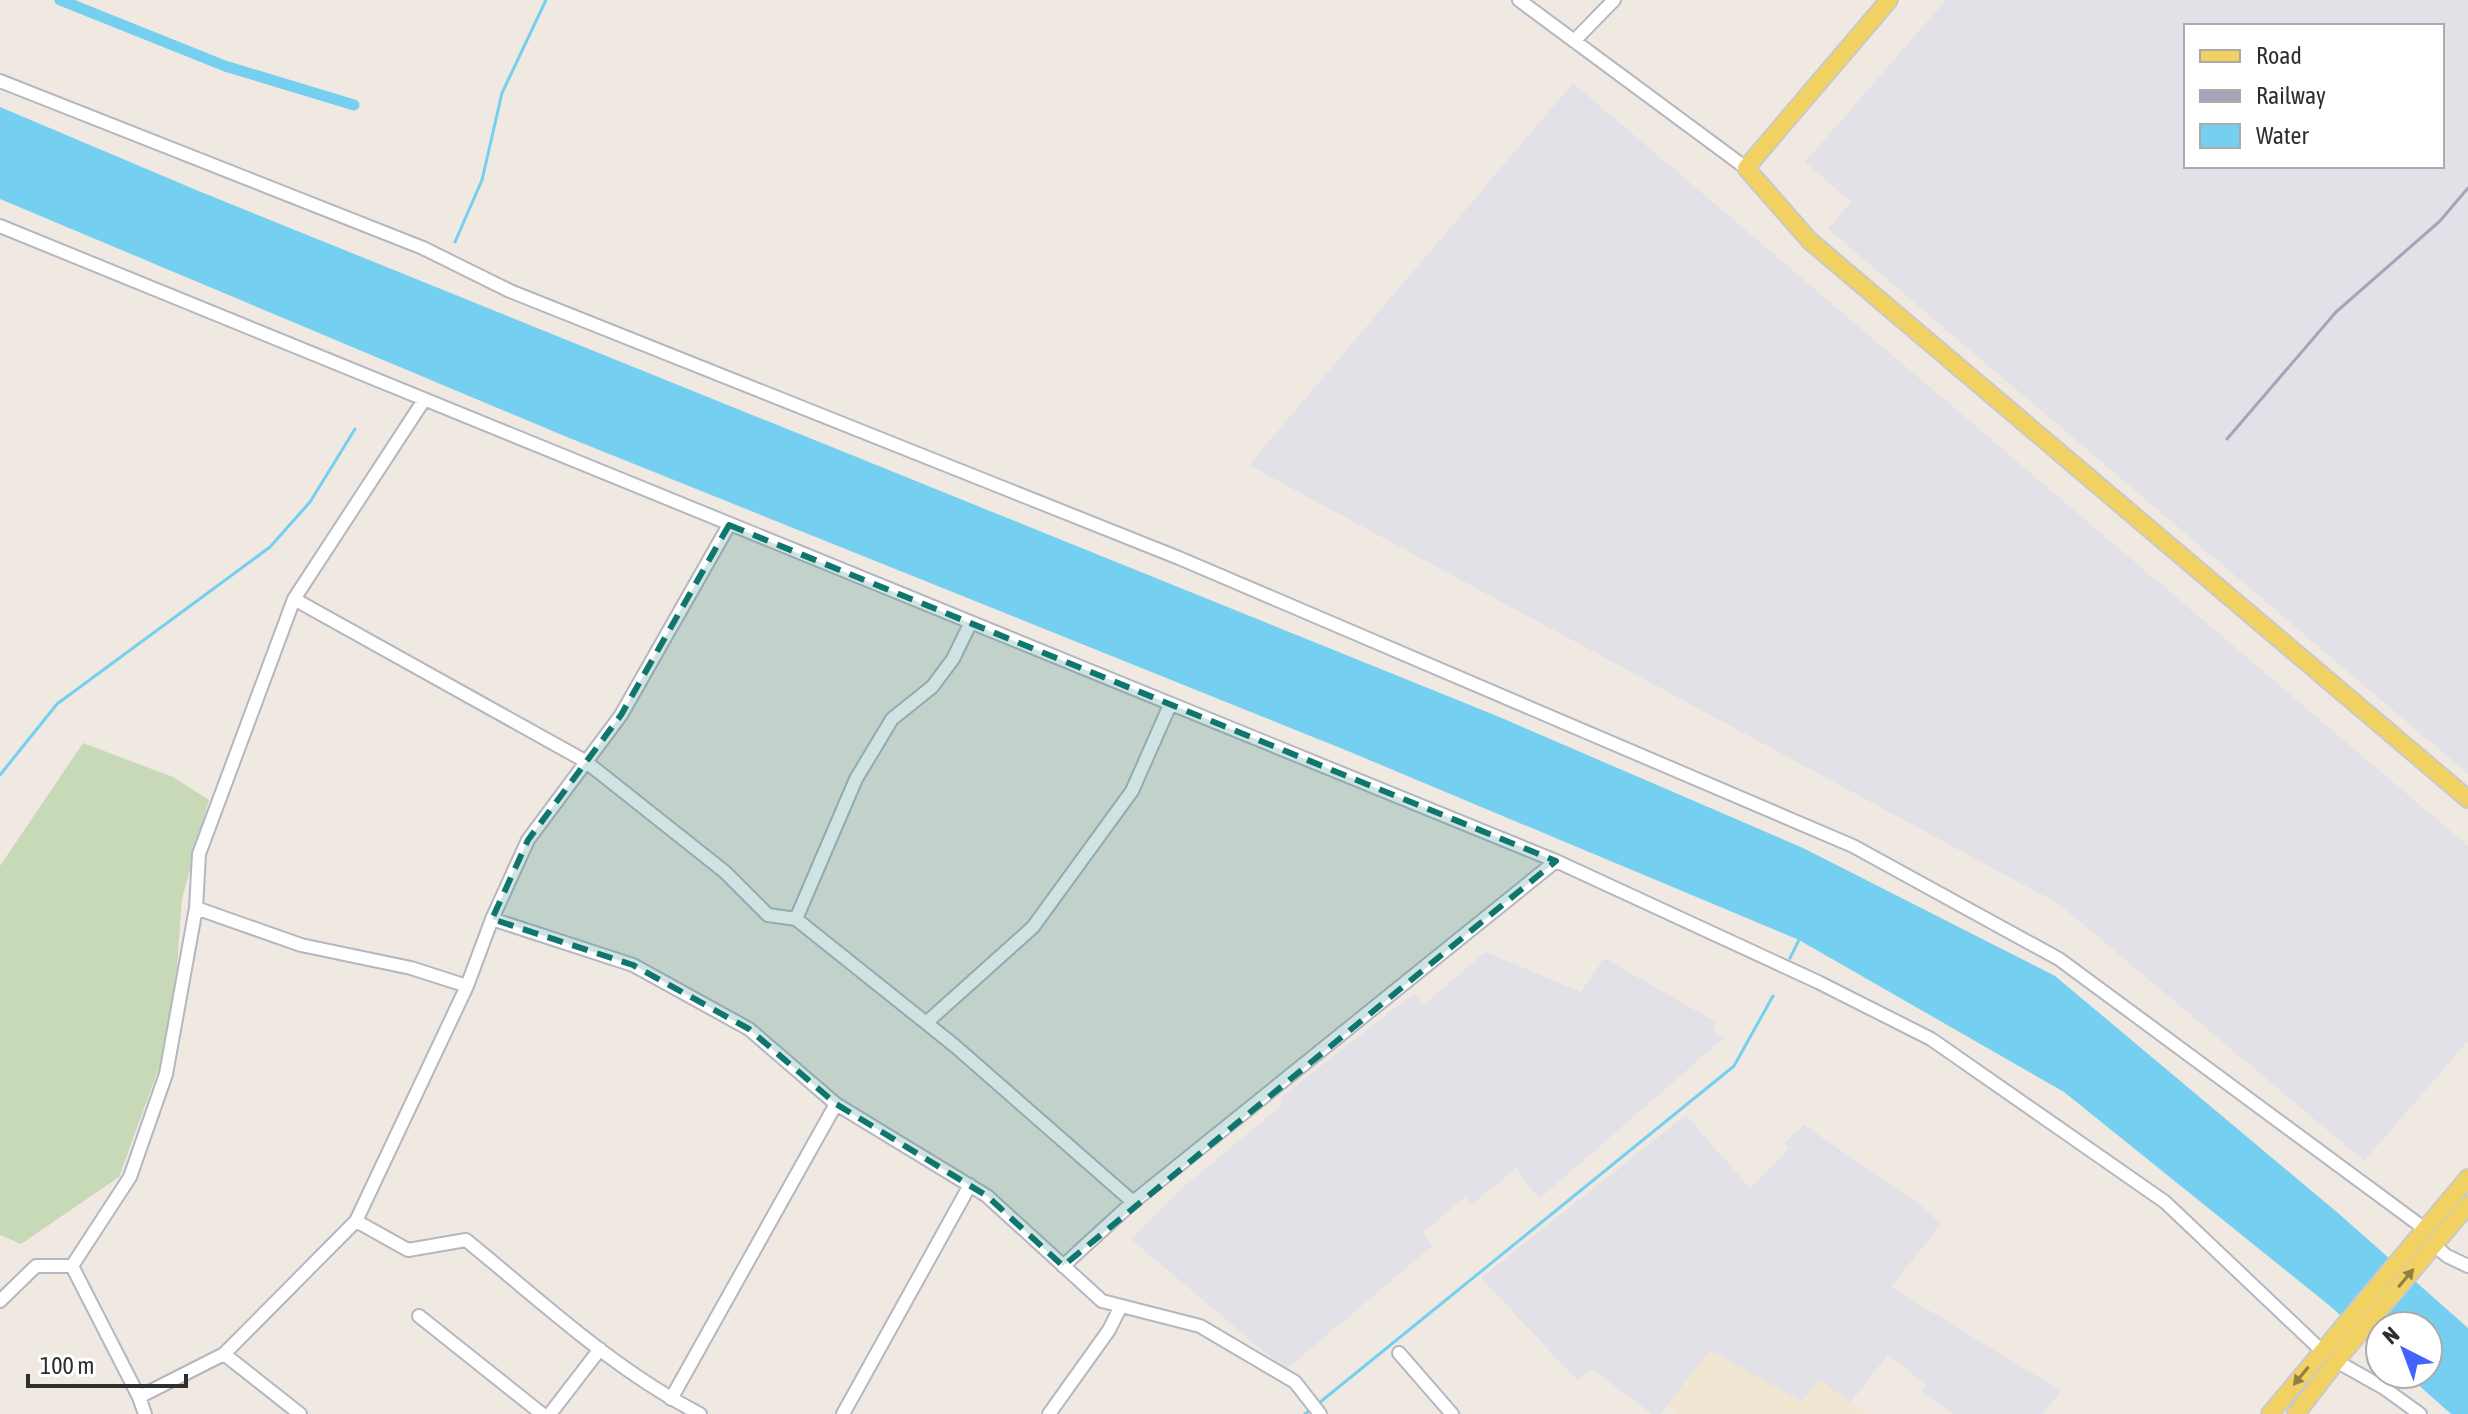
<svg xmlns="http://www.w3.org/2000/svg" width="2468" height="1414" font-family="'Asap Condensed',sans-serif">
<rect width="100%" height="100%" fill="#efe9e1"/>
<!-- industrial -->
<path fill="#e3e1e8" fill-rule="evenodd" d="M1946,0H2468V774L1828,229L1851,202L1805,162ZM2186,26H2442V166H2186Z
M1573,83L2468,846V1041L2364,1161L2059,904L1249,465Z
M1485,952L1581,992L1604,958L1716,1022L1713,1031L1724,1038L1539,1199L1516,1168L1472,1205L1465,1197L1422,1233L1432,1246L1288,1368L1271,1358L1131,1239L1181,1189L1282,1105L1280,1098L1414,993L1424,1005Z
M1686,1115L1750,1188L1789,1148L1784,1143L1804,1125L1918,1203L1941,1224L1891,1287L2061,1391L2043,1414H1953L1921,1392L1926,1385L1888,1354L1851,1402L1819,1380L1802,1402L1710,1351L1661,1414H1652L1592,1369L1578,1381L1481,1278Z"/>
<!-- education -->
<path fill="#f0e6d1" d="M1710,1350L1802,1402L1819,1380L1869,1414H1673L1675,1410L1668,1405Z"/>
<!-- cemetery -->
<path fill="#c8d9b8" d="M83,743L173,777L209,800L182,899L176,980L163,1057L119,1177L21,1244L0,1235V866Z"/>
<!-- water -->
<path fill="#75cff0" d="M0,107L201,192L1497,716L1803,848L2055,976L2338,1213L2468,1328V1414H2451L2406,1374H2428V1326H2380V1351L2330,1306L2064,1092L1799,940L1343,749L562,435L0,199Z"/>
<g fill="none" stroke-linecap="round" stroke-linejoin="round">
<!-- stream -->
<path stroke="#75cff0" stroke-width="3" d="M455,242L482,180L502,93L546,0
M0,775L57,704L270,547L310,502L355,429
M1790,958L1800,938
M1319,1403L1734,1066L1773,996
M1305,1414L1309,1411"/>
<!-- canal -->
<path stroke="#75cff0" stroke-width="11" d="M60,0L225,66L354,105"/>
<defs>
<path id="minor" d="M1519,0L1746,168
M1574,41L1614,0
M0,81L423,248L510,291L1179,558L1853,846L2059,959L2425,1229
M0,226L1556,861L1818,982L1931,1039L2165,1202L2322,1351
M294,599L585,761L725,872L768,915L796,919L955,1046L1133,1202
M196,908L301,945L411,968L467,986
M492,919L633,965L749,1029L836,1104L987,1196L1102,1301L1200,1326L1295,1382L1320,1414
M796,919L856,779L892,719L932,687L953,659L970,624
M926,1023L1033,927L1132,791L1170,705
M356,1221L408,1250L466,1240C541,1301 614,1370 700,1414
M2434,1245L2447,1256L2468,1266
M72,1266L130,1177L166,1074L196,908L199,854L294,599L424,400
M72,1266L139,1397L145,1414
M1063,1266L1133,1202L1556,861
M0,1301L36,1266H72
M419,1316L542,1414
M1399,1353L1452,1414
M224,1354L300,1414
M2336,1361L2384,1388L2420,1414
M139,1397L224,1354L356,1221L467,986L492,919L528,840L621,715L729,525
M671,1399L836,1104
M550,1414L600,1349
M843,1414L970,1185
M1049,1414L1109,1330L1121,1306"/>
<path id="major" d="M1889,0L1746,168L1810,241L2468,799
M2270,1414L2468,1178
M2296,1414L2346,1349L2468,1205"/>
</defs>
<!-- minor casing -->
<use href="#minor" stroke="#b4b7c1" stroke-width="16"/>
<!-- major casing -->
<use href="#major" stroke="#c9c9c9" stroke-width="20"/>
<!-- minor -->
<use href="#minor" stroke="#fff" stroke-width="12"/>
<!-- major -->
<use href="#major" stroke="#f2d163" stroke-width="16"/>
<!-- rail -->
<path stroke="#a3a6b8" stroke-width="3" d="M2227,439L2336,312L2440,221L2468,188"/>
</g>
<!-- one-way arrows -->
<defs><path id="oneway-solid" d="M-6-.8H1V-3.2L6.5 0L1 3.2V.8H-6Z" transform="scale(2)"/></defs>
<g fill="#908048">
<use href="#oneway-solid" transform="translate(2406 1278) rotate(-50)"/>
<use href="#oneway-solid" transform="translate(2301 1376) rotate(129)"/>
</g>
<!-- marked area -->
<path fill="#0f766e" fill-opacity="0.2" stroke="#0f766e" stroke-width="6" stroke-dasharray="16 10" stroke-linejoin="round" d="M729,525L1556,861L1063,1266L987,1196L836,1104L749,1029L633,965L492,919L528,840L621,715Z"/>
<!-- legend -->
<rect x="2184" y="24" width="260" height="144" fill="#ffffff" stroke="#ababab" stroke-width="2"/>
<rect x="2200" y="50" width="40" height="12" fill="#f2d163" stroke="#ababab" stroke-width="2"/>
<text x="2256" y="64" font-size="24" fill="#2e2e2e">Road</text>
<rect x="2200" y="90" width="40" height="12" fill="#a3a6b8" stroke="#ababab" stroke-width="2"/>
<text x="2256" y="104" font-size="24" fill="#2e2e2e">Railway</text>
<rect x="2200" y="124" width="40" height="24" fill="#75cff0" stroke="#ababab" stroke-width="2"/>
<text x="2256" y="144" font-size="24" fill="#2e2e2e">Water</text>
<!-- north arrow -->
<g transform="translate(2404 1350) rotate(318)"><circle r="38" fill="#ffffff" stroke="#ababab" stroke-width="2"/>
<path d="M0-6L14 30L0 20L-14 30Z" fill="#4264fb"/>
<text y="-12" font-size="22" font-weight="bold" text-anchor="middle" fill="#2e2e2e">N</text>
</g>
<!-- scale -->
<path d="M28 1374v12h158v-12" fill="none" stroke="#2e2e2e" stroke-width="4"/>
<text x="40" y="1374" font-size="24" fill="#2e2e2e" stroke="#ffffff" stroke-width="6" paint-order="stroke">100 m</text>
</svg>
